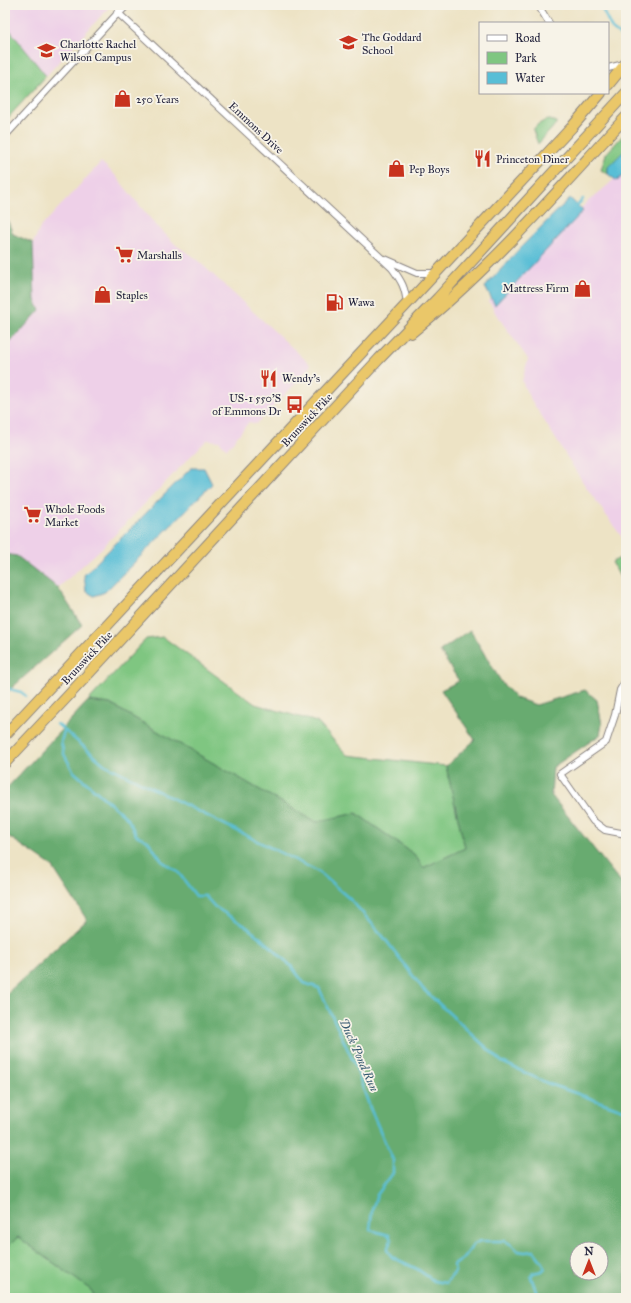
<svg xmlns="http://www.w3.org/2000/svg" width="631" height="1303" font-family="'IM FELL Great Primer',serif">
<rect width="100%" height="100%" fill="#f7f3e8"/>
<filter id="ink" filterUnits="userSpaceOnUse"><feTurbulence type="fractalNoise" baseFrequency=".025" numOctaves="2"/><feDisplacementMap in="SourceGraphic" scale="8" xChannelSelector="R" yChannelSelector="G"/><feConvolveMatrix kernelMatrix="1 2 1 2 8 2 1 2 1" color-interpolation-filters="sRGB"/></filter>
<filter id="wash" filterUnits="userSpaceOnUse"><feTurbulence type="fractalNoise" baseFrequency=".012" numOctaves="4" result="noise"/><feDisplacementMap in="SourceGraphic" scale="16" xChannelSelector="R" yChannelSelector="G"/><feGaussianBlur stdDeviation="0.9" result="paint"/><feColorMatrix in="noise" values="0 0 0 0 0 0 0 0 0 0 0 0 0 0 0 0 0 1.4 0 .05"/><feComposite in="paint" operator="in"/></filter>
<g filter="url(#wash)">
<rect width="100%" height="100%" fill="#ede3c5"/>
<!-- built -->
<path fill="#eed0e8" d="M5,5H111L46,76L5,24Z
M101,162L115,175L154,223L176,245L195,258L311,365L296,383L256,424L249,422L227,449L219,441L207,440L190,457L103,547L58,588L17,556L5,554V348L40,310L35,301L33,243L40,228Z
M626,167V543L586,487L528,395L522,381L528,359L496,314L489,301L587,202L608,185Z"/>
<!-- green -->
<path fill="#7fc681" stroke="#50745e" d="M5,24L46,76L5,121Z
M546,120H550L556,122V124L538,144L533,130L537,125Z
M626,132V149L608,167V174L601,170L606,154Z
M626,555V589L612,562Z
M163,637L255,704L317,722L347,755L446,766L465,848L423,868L415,855L356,813L316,822L110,704L88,701L146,639Z
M18,1237L91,1290L96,1298H5V1250Z"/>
<!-- forest -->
<path fill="#67ab6f" stroke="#465" fill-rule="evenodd" d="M5,214L13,234L33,243L35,300L40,310L5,348Z
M5,554L17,556L58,588L82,625L5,694Z
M470,630L502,683L516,698L536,705L585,690L597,700L602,724L600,735L553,767L551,795L626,889V1298H96L91,1290L18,1237L5,1250V995L87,920L52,866L5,834V790L88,701L110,704L316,822L356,813L415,855L423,868L465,848L446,766L475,740L441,690L459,681L440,651ZM577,1249H601V1273H577Z"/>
<!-- water -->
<path fill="#58bed6" stroke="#3d7088" d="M626,149V173L617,181L608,174V167Z
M570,198L583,211L495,305L485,287L520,248Z
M191,468H204L212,484L105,592L94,596L86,591L84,575Z"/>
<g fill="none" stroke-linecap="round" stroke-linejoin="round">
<!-- stream -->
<path stroke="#58bed6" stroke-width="2.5" d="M600,5L612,29L621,36
M576,207L583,199
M5,688L21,692L26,696
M57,724L104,764L319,872L351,900L382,935L423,989L502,1062L547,1083L626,1111
M64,731L61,742L64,754L73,771L128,819L136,835L148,841L162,861L178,872L196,896H205L215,907L244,925L268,944L292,967L304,983L319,988L355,1065L370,1108L393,1160V1173L377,1195L372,1210L370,1230L389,1235L391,1240L387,1250L392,1257L417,1269L434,1281L446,1283L455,1272L454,1265L463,1259L474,1244L480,1241H505L512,1245L518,1251L525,1252L534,1251L543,1263L545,1268L542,1271L533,1273L531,1277L536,1291V1298"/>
</g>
</g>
<g filter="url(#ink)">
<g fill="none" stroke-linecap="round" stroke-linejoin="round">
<defs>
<path id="minor" d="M538,5L549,23
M608,68L624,64
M5,136L118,13L392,268C402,282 405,287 407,304
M385,259L417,273H436
M626,680L620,690L615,715L606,742L560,774L593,821L605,830L626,834"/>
<path id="tertiary" d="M118,13L126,5"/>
<path id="trunk" d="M608,85L626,63
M411,333C491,269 557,191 626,117
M5,735L572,127L601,93
M5,763L67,697L379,359L438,298L626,93"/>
</defs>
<!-- minor casing -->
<use href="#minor" stroke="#888280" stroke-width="8"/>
<!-- tertiary casing -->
<use href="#tertiary" stroke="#888280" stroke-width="10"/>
<!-- trunk casing -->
<use href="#trunk" stroke="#888280" stroke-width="12"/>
<!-- minor -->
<use href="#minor" stroke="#fff" stroke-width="6"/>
<!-- tertiary -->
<use href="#tertiary" stroke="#fff" stroke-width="8"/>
<!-- trunk -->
<use href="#trunk" stroke="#eac769" stroke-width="10"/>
</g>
</g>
<!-- icons -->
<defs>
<symbol id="school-bare" viewBox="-9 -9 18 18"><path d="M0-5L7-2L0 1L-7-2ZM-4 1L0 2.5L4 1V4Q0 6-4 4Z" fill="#c8321e" stroke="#f7f3e8" stroke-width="2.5" paint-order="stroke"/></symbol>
<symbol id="university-bare" viewBox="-9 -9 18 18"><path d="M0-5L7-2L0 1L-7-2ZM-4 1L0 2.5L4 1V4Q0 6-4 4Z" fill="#c8321e" stroke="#f7f3e8" stroke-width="2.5" paint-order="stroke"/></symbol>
<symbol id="shop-bare" viewBox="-9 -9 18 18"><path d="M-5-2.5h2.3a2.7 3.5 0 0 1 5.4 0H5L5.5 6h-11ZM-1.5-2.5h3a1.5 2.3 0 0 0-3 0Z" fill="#c8321e" stroke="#f7f3e8" stroke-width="2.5" paint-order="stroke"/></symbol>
<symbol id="restaurant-bare" viewBox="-9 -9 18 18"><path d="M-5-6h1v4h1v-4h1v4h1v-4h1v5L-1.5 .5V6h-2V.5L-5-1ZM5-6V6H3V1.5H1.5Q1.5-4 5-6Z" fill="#c8321e" stroke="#f7f3e8" stroke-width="2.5" paint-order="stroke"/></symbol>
<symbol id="supermarket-bare" viewBox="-9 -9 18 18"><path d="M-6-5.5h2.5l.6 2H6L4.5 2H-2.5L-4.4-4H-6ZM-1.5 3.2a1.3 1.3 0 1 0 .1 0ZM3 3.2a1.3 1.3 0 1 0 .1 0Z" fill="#c8321e" stroke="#f7f3e8" stroke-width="2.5" paint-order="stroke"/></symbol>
<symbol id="fuel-bare" viewBox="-9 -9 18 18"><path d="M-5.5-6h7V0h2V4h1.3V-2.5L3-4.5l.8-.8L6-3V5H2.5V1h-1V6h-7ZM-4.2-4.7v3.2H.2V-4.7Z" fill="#c8321e" stroke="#f7f3e8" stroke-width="2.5" paint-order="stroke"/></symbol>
<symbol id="bus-bare" viewBox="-9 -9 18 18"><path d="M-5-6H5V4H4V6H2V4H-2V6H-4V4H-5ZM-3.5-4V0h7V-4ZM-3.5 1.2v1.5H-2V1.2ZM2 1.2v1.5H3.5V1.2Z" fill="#c8321e" stroke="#f7f3e8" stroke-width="2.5" paint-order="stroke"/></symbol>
</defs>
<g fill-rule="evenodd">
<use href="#school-bare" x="336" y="30" width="25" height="25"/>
<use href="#university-bare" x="34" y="38" width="25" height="25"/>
<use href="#shop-bare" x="110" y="86" width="25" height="25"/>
<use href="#restaurant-bare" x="470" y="146" width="25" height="25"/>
<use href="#shop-bare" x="384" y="156" width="25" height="25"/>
<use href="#supermarket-bare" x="112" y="242" width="25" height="25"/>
<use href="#shop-bare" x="570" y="276" width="25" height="25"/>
<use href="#shop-bare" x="90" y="282" width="25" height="25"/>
<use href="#fuel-bare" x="322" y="290" width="25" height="25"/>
<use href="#restaurant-bare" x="256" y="366" width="25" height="25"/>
<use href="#bus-bare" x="282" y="392" width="25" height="25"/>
<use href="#supermarket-bare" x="20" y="502" width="25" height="25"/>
</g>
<g text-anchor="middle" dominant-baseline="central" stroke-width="3.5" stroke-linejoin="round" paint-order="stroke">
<!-- poi labels -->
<g font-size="11" fill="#22223b" stroke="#f7f3e8" text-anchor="start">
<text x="362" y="37">The Goddard<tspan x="362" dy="13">School</tspan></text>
<text x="60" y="44">Charlotte Rachel<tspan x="60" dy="13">Wilson Campus</tspan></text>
<text x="136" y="99">250 Years</text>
<text x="496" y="159">Princeton Diner</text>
<text x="409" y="169">Pep Boys</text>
<text x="137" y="255">Marshalls</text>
<text x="569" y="288" text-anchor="end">Mattress Firm</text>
<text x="116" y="295">Staples</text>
<text x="348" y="302">Wawa</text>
<text x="282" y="378">Wendy's</text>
<text x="281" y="398" text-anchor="end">US-1 550'S<tspan x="281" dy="13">of Emmons Dr</tspan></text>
<text x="45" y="509">Whole Foods<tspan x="45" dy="13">Market</tspan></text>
</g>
<!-- street labels -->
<g font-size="11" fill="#22223b" stroke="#f7f3e8">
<text transform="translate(256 128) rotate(43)">Emmons Drive</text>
<text transform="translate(307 420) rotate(-47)">Brunswick Pike</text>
<text transform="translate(87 658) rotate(-47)">Brunswick Pike</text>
</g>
<!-- water labels -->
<g font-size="12" font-style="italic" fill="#355971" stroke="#f7f3e8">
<text transform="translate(359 1055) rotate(66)">Duck Pond Run</text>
</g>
</g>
<!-- margin -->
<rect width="631" height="1303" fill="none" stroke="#f7f3e8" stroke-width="20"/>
<!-- legend -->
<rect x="479" y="22" width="130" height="72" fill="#f7f3e8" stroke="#a29fa3"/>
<rect x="487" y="35" width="20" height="6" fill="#ffffff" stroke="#a29fa3"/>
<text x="515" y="42" font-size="12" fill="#22223b">Road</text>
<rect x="487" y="52" width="20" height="12" fill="#7fc681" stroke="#a29fa3"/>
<text x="515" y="62" font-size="12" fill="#22223b">Park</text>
<rect x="487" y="72" width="20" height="12" fill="#58bed6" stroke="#a29fa3"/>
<text x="515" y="82" font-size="12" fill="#22223b">Water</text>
<!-- north arrow -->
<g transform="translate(589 1261)"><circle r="19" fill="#f7f3e8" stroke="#a29fa3"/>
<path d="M0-3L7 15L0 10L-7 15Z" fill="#c8321e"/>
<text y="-6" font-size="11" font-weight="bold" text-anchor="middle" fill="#22223b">N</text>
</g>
</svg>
